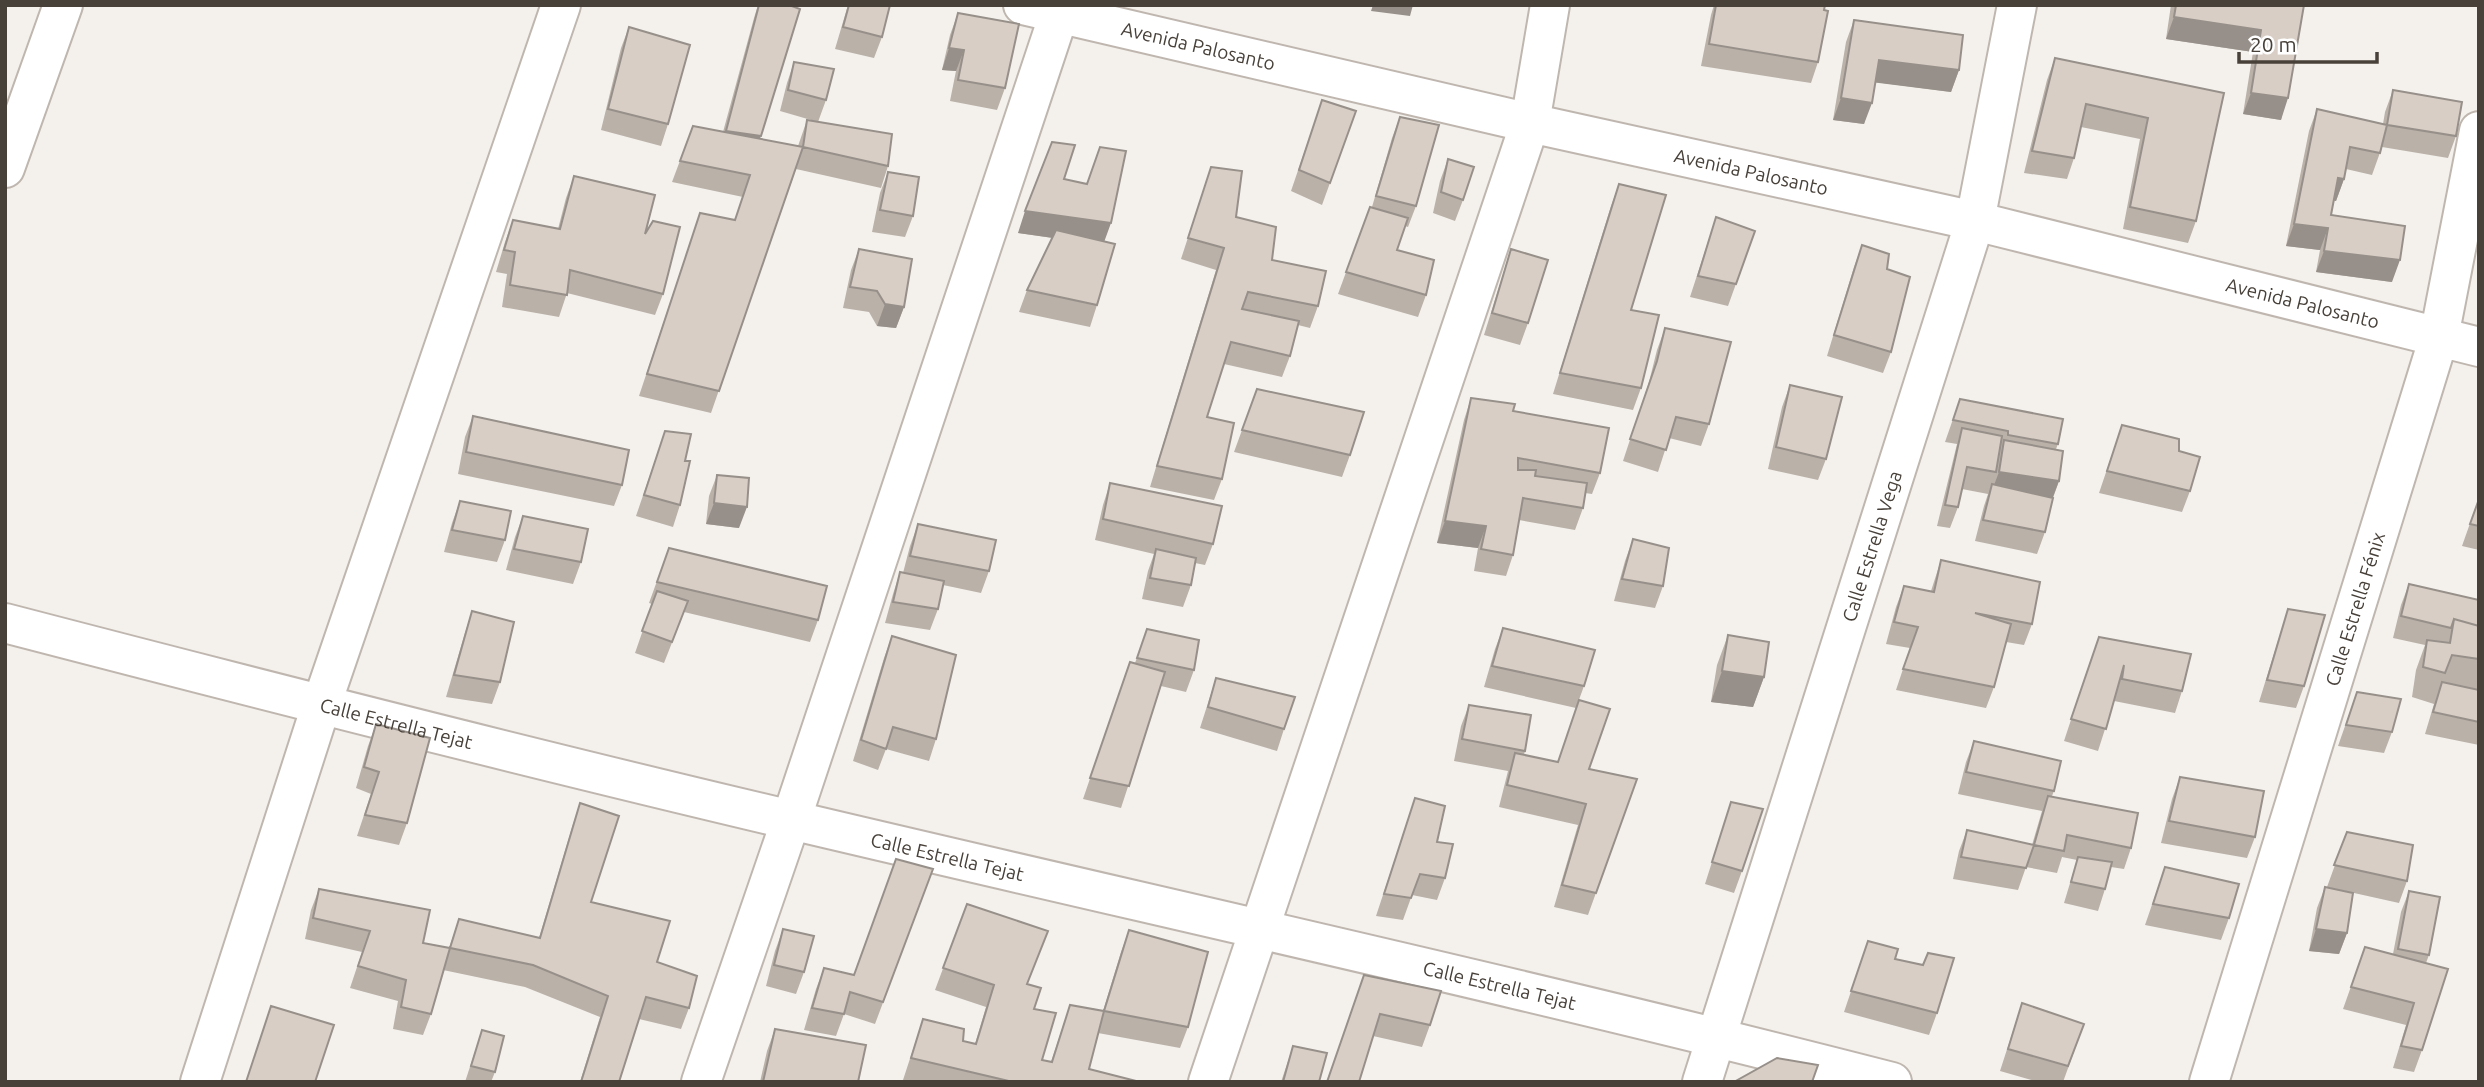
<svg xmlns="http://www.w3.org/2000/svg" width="2484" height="1087" font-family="Ubuntu,sans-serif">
<rect width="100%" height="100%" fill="#f4f1ec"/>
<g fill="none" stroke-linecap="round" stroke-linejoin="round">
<defs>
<g id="minor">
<path id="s1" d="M1023,5L1530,123L1975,221L2479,347"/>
<path d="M5,168L63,5"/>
<path id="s2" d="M5,623C266,691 528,758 791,820C1158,907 1527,988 1892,1082"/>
<path d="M200,1082L321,706L561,5"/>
<path d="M701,1082L791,820L1062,5"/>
<path d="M1208,1082L1530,123L1550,5"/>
<path id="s3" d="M1702,1082L1975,221L2017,5"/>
<path id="s4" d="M2209,1082L2439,337L2479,131"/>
</g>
</defs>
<!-- minor casing -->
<use href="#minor" stroke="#bfb7af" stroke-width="42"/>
<!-- minor -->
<use href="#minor" stroke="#fff" stroke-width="38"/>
</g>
<!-- wall -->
<path fill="#bab1a9" d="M758,5H789L759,139L798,146L807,120L888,166L881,188L796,169L711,413L639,396L700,213L735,220L743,197L672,182L693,126L723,132L754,18Z
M848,5H890L882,37L874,58L835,49Z
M1714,5H1825L1818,62L1811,83L1701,66L1711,15Z
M2171,5H2304L2281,120L2243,114L2253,52L2166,39Z
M958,13L1005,88L997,110L950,101L956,71L942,70L950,35Z
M1854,20L1959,70L1951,92L1875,82L1864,124L1833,120L1846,42Z
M629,27L668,124L661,146L601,130L621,48Z
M2055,58L2224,93L2196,221L2188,243L2123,229L2140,139L2081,127L2074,158L2067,179L2024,173L2047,80Z
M794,62L826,100L818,122L780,111L787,83Z
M2393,90L2456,136L2448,158L2382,147L2372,175L2346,169L2344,179L2336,201L2334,200L2331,215L2392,282L2316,272L2320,250L2286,246L2309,131L2317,109L2383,124L2385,112Z
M1322,100L1356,111L1322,205L1291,191Z
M1400,117L1416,206L1408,227L1405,226L1397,250L1426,295L1418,317L1338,294L1370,207H1372L1392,138Z
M1448,159L1463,200L1455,221L1433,213L1440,181Z
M1211,167L1236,217L1272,260L1318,306L1310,328L1298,325L1290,356L1282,377L1224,364L1207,417L1222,479L1214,500L1150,487L1216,270L1181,259Z
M888,172L913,216L905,237L872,232L880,193Z
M574,176L645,234L663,294L655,315L567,293L559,317L502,307L507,274L496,272L505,242L513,220L558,229L566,198Z
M1064,179L1104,241L1097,305L1090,327L1019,312L1027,290L1053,238L1018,233Z
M1619,184L1631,310L1641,388L1633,410L1553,394L1611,206Z
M1716,217L1755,231L1728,306L1690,297Z
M1862,245L1887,269L1891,352L1883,373L1827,356L1854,267Z
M859,249L904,307L896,328L877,326L869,312L843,308L851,270Z
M1511,249L1528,323L1520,345L1484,335L1504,271Z
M1665,328L1709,424L1701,446L1669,438L1658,472L1623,461L1649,382L1657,350Z
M1790,385L1826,459L1818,480L1768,469L1782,407Z
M1257,389L1350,455L1342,477L1234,452Z
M1471,398L1513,411L1600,473L1592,494L1585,493L1583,508L1575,530L1519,520L1513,555L1506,576L1474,571L1478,548L1437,543L1464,420Z
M1960,399L2058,444L2056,449L2059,481L2053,498L2045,532L2037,554L1975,541L1984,506L1988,494L1962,489L1958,507L1950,528L1937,526L1957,444L1945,442Z
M473,416L622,485L614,506L458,474L465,437Z
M2122,425L2179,451L2190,491L2182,512L2099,493Z
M665,431L685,461L680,505L673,527L636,516Z
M717,475L739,528L706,524L709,496Z
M1110,483L1213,544L1205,565L1195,563L1191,585L1183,607L1142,599L1148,571L1154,554L1095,540L1103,505Z
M2479,498V550L2462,546Z
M460,501L505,540L497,562L444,552L452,523Z
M523,516L581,562L573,584L506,570L515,537Z
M918,524L989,571L981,593L943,585L938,609L930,630L885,623L893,594L900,572L903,573L910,546Z
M1633,539L1663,586L1655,608L1614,601L1625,561Z
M669,548L818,620L810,642L684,612L664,663L635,653L652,604L649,603Z
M1941,560L2032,624L2024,645L2006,642L1994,687L1986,708L1896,690L1910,648L1886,644L1896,607L1904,586L1931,591Z
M2409,584L2479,600V745L2425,734L2434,704L2412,697L2416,670L2425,645L2393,638L2401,605Z
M2288,609L2304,686L2296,708L2259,702L2281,631Z
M472,611L500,682L492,704L446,697L465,633Z
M1503,628L1584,686L1576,708L1484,687L1495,649Z
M1147,629L1194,670L1186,692L1161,686L1121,808L1083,799L1130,662L1135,663Z
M1728,635L1764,677L1753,707L1711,702L1717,665Z
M892,636L936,739L929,761L886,749L878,770L853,761L884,658Z
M2091,659L2182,691L2175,713L2114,701L2098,751L2064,741Z
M1216,678L1284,729L1277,751L1200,728Z
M2357,692L2392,732L2384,753L2338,746Z
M1469,705L1525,751L1524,755L1637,779L1588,915L1554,907L1578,825L1499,807L1508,771L1454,761L1461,726Z
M376,724L407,823L399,845L357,836L371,794L356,788L368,746Z
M1974,741L2054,791L2052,796L2131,848L2124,869L2111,867L2105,889L2098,911L2064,903L2077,860L2062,857L2057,873L2026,867L2018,890L1953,879L1959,851L1967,830L2032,845L2042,811L1958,794L1966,762Z
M2180,777L2255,837L2247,858L2161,843L2172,799Z
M1415,798L1437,842L1445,878L1437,900L1412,895L1403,920L1376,916Z
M1731,802L1742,871L1734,893L1705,884Z
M580,803L591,902L657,962L689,1008L681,1029L639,1019L619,1082H580L600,1017L525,987L443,970L431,1014L423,1035L393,1029L398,1001L350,988L362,952L305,939L311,910L319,889L423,943L449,948L459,919L539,938L573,824Z
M2347,832L2407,881L2399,903L2327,887Z
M2165,867L2229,918L2221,940L2145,925Z
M933,869L875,1024L844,1014L836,1036L804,1030L816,989L824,968L854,975Z
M2325,887L2347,933L2339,954L2309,951L2317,908Z
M2409,891L2429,955L2426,963L2422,1050L2414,1072L2393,1068L2406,1025L2343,1009L2365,947L2393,954L2401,912Z
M967,904L1027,984L1034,1009L1042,1060L1051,1062L1070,1005L1103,1011L1121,952L1129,930L1188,1027L1180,1048L1098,1033L1089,1069L1140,1082H913L903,1080L923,1019L963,1041L975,1044L986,1007L935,990Z
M783,929L804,972L796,994L766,986L775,951Z
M1868,941L1895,959L1937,1013L1929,1035L1844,1012Z
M1364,975L1430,1025L1422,1047L1373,1036Z
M2022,1003L2084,1024L2063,1082H2038L2000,1071Z
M775,1029L858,1082H760L767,1051Z
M482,1030L495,1072L491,1082H465Z
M1293,1046L1319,1082H1281Z"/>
<!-- shaded-wall -->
<path fill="#97908a" d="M1373,5H1413L1410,16L1371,11Z
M2174,17L2261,30L2253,52L2166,39Z
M949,48L964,50L956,71L942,70Z
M1879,60L1959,70L1951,92L1871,82Z
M2251,93L2288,98L2281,120L2243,114Z
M1841,98L1872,103L1864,124L1833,120Z
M726,131L761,136L753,157Z
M2338,178L2344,179L2336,201L2330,200Z
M1025,211L1111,223L1103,245L1018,233Z
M2294,224L2328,228L2320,250L2286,246Z
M2324,251L2400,260L2392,282L2316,272Z
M885,304L904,307L896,328L877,326Z
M1999,472L2059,481L2051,502L1991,493Z
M714,503L747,507L739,528L706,524Z
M1445,521L1486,526L1478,548L1437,543Z
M1722,671L1764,677L1753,707L1711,702Z
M2316,929L2347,933L2339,954L2309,951Z"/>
<!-- building -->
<path fill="#d8cec5" stroke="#97908a" stroke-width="2" d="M759,5H789L800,9L761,136L726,131Z
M849,5H890L882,37L843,27Z
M1716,5H1825L1824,10L1828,11L1818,62L1709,44Z
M2176,5H2304L2288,98L2251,93L2261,30L2174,17Z
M958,13L1019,24L1005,88L958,80L964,50L949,48Z
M1854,20L1963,35L1959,70L1879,60L1872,103L1841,98Z
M629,27L690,45L668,124L608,109Z
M2055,58L2224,93L2196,221L2130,207L2148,118L2086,104L2074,158L2032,151Z
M794,62L834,69L826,100L788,90Z
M2393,90L2462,102L2456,136L2387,125L2380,153L2350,147L2344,179L2338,178L2331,215L2405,226L2400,260L2324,251L2328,228L2294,224L2317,109L2387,125Z
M1322,100L1356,111L1330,183L1299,170Z
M1400,117L1439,125L1416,206L1376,196Z
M807,120L892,134L888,166L803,147Z
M693,126L803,147L719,391L647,374L700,213L735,220L750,175L680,161Z
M1052,142L1075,145L1064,179L1087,184L1100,147L1126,151L1111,223L1025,211Z
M1448,159L1474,167L1463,200L1441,192Z
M1211,167L1242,171L1236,217L1276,227L1272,260L1326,271L1318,306L1248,292L1242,309L1299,321L1290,356L1231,342L1207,417L1234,423L1222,479L1157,466L1224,248L1188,238Z
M888,172L919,177L913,216L880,210Z
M574,176L655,195L645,234L653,221L680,227L663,294L570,270L567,295L510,285L515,252L504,250L513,220L560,229Z
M1619,184L1666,195L1631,310L1659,315L1641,388L1560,373Z
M1370,207L1408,218L1397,250L1434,260L1426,295L1346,272Z
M1716,217L1755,231L1736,284L1698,276Z
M1056,230L1115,244L1097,305L1027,290Z
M1862,245L1889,254L1887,269L1910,277L1891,352L1834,335Z
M859,249L912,259L904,307L885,304L877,291L850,287Z
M1511,249L1548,260L1528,323L1492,313Z
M1665,328L1731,342L1709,424L1676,417L1666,450L1630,439L1657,361Z
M1790,385L1842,397L1826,459L1776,447Z
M1257,389L1364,412L1350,455L1242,430Z
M1471,398L1515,404L1513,411L1609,428L1600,473L1518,458V470H1536L1535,476L1587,483L1583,508L1523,498L1513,555L1481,549L1486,526L1445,521Z
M1960,399L2063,419L2058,444L2008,435V431L1953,420Z
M473,416L629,450L622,485L466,452Z
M2122,425L2179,439V451L2200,457L2190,491L2107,471Z
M1962,428L2002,436L1996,472L1967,467L1958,507L1945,505Z
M665,431L691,434L685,461H690L680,505L644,495Z
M2004,440L2063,451L2059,481L1999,472Z
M717,475L749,478L747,507L714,503Z
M1110,483L1222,506L1213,544L1103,519Z
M1992,484L2053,498L2045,532L1983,520Z
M2479,499V526L2470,524Z
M460,501L511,511L505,540L452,530Z
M523,516L588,529L581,562L514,549Z
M918,524L996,540L989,571L910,556Z
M1633,539L1669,548L1663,586L1622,579Z
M669,548L827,586L818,620L657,582Z
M1156,549L1196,558L1191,585L1150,578Z
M1941,560L2040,582L2032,624L1975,613L2011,624L1994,687L1903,669L1918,627L1894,622L1904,586L1934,592Z
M900,572L944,581L938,609L893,602Z
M2409,584L2479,600V626L2454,619L2451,628L2401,616Z
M657,591L688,601L672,642L642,631Z
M2288,609L2325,615L2304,686L2267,680Z
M472,611L514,622L500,682L454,675Z
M2454,619L2479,626V659L2452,655L2445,673L2423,667L2427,640L2450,643Z
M1503,628L1595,650L1584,686L1492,666Z
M1147,629L1199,640L1194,670L1137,658Z
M1728,635L1769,642L1764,677L1722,671Z
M892,636L956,655L936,739L893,727L886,749L861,740Z
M2099,637L2191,654L2182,691L2122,679L2124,665L2106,729L2071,719Z
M1130,662L1165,672L1129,786L1090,778Z
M1216,678L1295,697L1284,729L1208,707Z
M2442,682L2479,690V722L2433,712Z
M2357,692L2401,699L2392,732L2346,725Z
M1579,700L1610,709L1589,769L1637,779L1596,893L1562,885L1586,804L1507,785L1515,753L1558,762Z
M1469,705L1531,715L1525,751L1462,739Z
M376,724L430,738L407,823L365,815L379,772L364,767Z
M1974,741L2061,761L2054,791L1966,772Z
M2180,777L2264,791L2255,837L2169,821Z
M2048,796L2138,813L2131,848L2067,835L2064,851L2034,845Z
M1415,798L1445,806L1437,842L1453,844L1445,878L1420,874L1411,898L1384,894Z
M1731,802L1763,809L1742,871L1712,862Z
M580,803L619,816L591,902L670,921L657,962L697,976L689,1008L646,997L619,1082H581L608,996L533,965L450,948L431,1014L401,1007L406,980L358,966L370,931L313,918L319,889L430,910L423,943L450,948L459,919L540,938Z
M1967,830L2034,845L2026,868L1961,857Z
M2347,832L2413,845L2407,881L2334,865Z
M2078,857L2112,862L2105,889L2071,882Z
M896,859L933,869L883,1002L850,992L844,1014L812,1008L824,968L854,975Z
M2165,867L2239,884L2229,918L2153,904Z
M2325,887L2353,893L2347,933L2316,929Z
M2409,891L2440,897L2429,955L2398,949Z
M967,904L1048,931L1027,984L1041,988L1034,1009L1056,1013L1042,1060L1052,1062L1070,1005L1104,1011L1129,930L1208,952L1188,1027L1104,1011L1089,1069L1140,1082H1013L911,1058L923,1019L964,1029L963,1041L976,1044L994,985L943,968Z
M783,929L814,936L804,972L774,965Z
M1868,941L1898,949L1895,959L1923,965L1928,953L1954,958L1937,1013L1851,991Z
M2365,947L2448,969L2422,1050L2401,1046L2414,1003L2351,987Z
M1364,975L1441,991L1430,1025L1380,1014L1359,1082H1327Z
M2022,1003L2084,1024L2068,1066L2008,1049Z
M271,1006L334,1025L315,1082H246Z
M775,1029L866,1045L858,1082H763Z
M482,1030L504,1036L495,1072L471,1066Z
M1293,1046L1327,1053L1319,1082H1283Z
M1777,1058L1818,1065L1812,1082H1734Z"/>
<g text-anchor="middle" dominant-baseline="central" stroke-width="5" stroke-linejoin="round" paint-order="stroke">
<!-- street labels -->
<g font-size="19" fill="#48413a" stroke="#fff">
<text stroke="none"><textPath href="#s1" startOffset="180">Avenida Palosanto</textPath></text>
<text stroke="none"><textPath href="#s1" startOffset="747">Avenida Palosanto</textPath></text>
<text stroke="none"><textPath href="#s1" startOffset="1314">Avenida Palosanto</textPath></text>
<text stroke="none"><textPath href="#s3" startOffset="562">Calle Estrella Vega</textPath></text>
<text stroke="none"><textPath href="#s4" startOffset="495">Calle Estrella Fénix</textPath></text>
<text stroke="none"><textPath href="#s2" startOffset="404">Calle Estrella Tejat</textPath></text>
<text stroke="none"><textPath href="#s2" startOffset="971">Calle Estrella Tejat</textPath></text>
<text stroke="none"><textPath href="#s2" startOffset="1538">Calle Estrella Tejat</textPath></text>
</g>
</g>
<!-- border -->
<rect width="2484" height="1087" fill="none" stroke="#48413a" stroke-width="14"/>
<!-- scale -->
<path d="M2239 52v10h138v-10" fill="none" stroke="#48413a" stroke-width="3.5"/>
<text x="2250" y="52" font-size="21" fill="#48413a" stroke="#ffffff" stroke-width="5" paint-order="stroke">20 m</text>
</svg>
